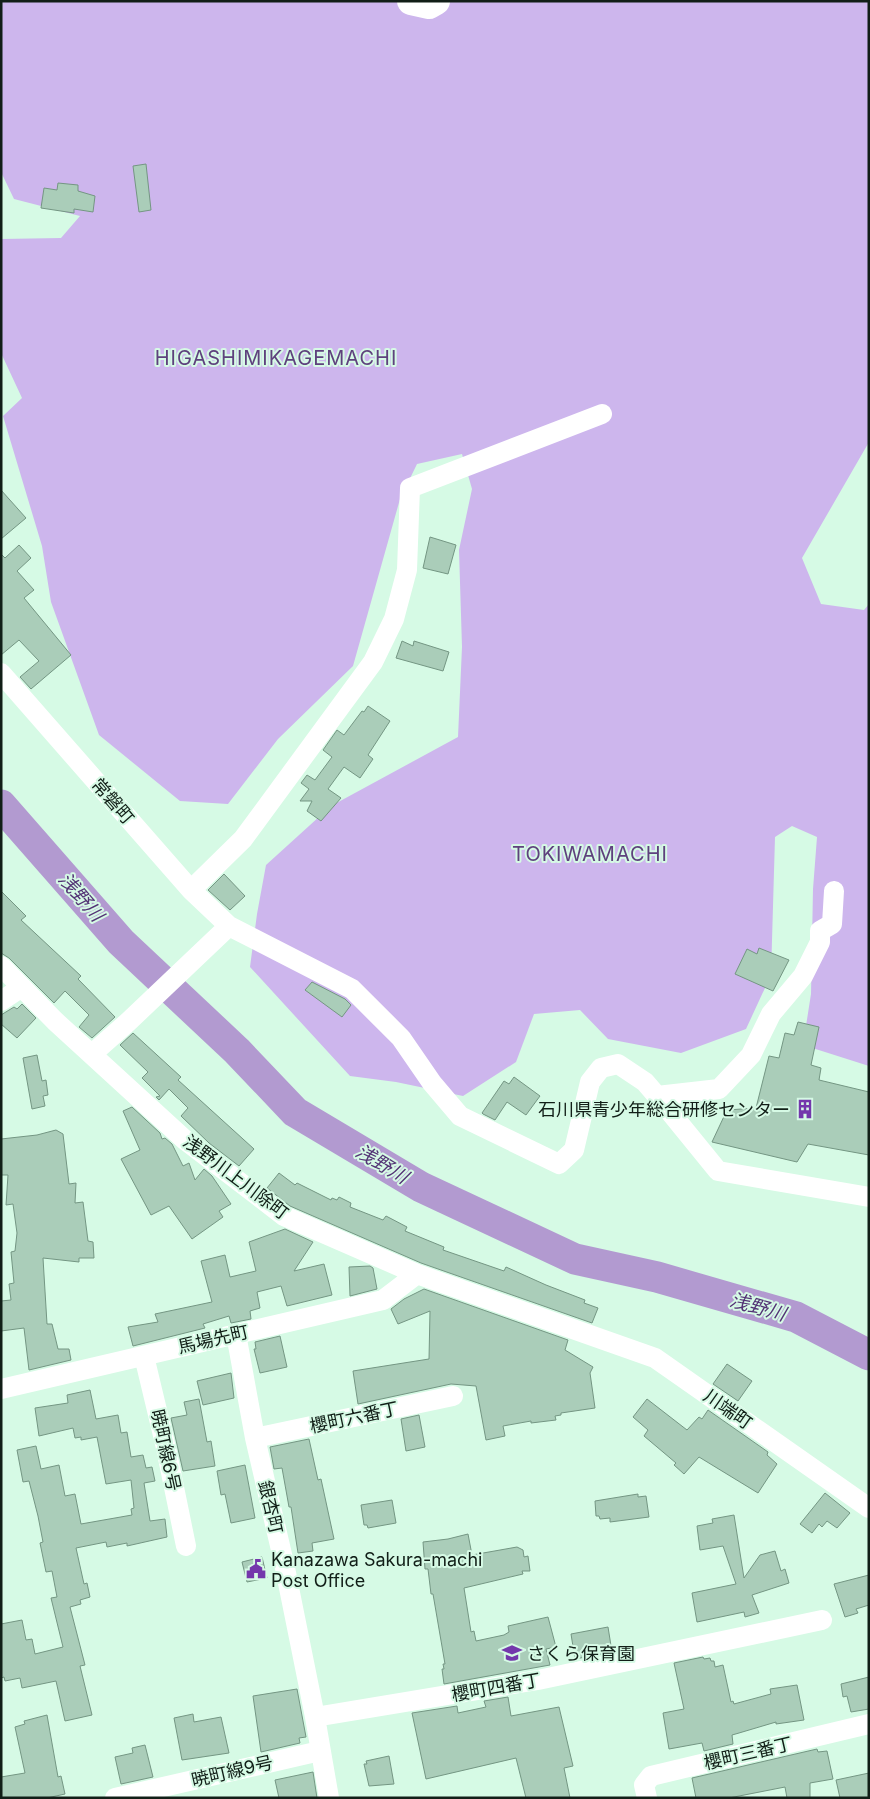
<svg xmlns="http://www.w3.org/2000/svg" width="870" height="1799" font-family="Inter,'Noto Sans JP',sans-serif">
<rect width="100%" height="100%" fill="#d6fae5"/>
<!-- forest -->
<path fill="#cdb6ed" d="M1,1H869V442L802,558L821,604L864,610L869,604V1066L803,1045L811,994L813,889L817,837L792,826L775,837L771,975L746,1029L681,1053L608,1039L580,1010L534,1014L516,1062L463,1096L396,1082L350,1076L250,967L257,914L266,865L331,806L458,737L462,647L459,550L472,489L462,454L417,464L400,499L353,666L278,739L228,804L180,801L99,735L51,602L42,546L3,416L22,398L1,353V239L61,238L80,216L14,199L1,172Z"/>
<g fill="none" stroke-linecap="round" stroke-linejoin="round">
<!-- river -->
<path stroke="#b29ad0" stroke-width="31" d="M1,805L121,942L237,1051L295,1112L421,1187L575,1259L657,1277L796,1317L869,1355"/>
</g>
<!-- building -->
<path fill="#aacdb9" stroke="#749683" d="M146,164L151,210L139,212L133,166Z
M58,183L78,185V191L95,196L93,212L74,209V213L41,208L44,188L57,190Z
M1,490L26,518L1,539Z
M430,537L456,545L448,574L423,568Z
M19,545L31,558L17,571L34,590L24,598L71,655L31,689L20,677L39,661L19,640L1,655V554L5,558Z
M402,641L413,646L414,641L449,652L443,671L396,658Z
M368,706L390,721L368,755L373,759L360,778L344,767L328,789L341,798L321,821L307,811L312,801H300L309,789L301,783L307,775L315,780L332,757L323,750L337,730L344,735L362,711L364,712Z
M224,874L245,896L230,910L208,890Z
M1,891L26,916L21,920L81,976L78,979L115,1017L92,1038L79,1027L89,1015L65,991L54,1003L9,958L1,953Z
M759,948L789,960L773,991L735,974L747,949L757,954Z
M312,982L345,999L351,1005L342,1017L305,990Z
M22,1004L36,1018L17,1038L1,1024V1015L14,1007L17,1009Z
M798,1022L819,1027L811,1065L821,1068L819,1080L869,1092V1155L808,1144L797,1162L712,1142L727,1110L756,1108L769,1056L779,1058L785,1033L794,1035Z
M133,1033L181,1077L178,1080L254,1149L239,1166L209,1143L181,1116L188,1108L169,1089L159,1100L156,1097L160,1096L142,1078L148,1072L120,1045Z
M37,1055L42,1081L46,1080L48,1095L43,1096L45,1106L32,1109L23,1058Z
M514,1077L540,1096L526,1115L507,1102L495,1120L483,1114L482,1113L504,1081L509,1084Z
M132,1107L160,1133L162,1139L165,1138L172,1144L183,1166L189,1163L195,1180L204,1169L212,1176L231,1204L219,1211L223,1217L192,1239L169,1206L151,1215L121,1159L140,1150L123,1111Z
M56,1130L63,1134L69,1184L76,1183L75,1203L83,1202L88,1241L93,1242L94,1258H79V1262L43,1258L47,1324H52L58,1349H69L71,1360L29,1370L24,1328L1,1331V1301L11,1300L9,1284L14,1283L11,1252L15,1251L17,1233L13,1204L6,1205L8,1175H1V1139L37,1135Z
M279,1173L295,1185L297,1183L331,1200L332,1198L337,1200L339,1197L351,1203L350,1207L383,1220L386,1216L407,1227L405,1231L444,1247L443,1250L504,1271L506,1267L546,1285L585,1300L584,1303L598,1308L592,1323L421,1263L290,1206L267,1188Z
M285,1229L313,1242L294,1271L324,1264L332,1295L287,1306L281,1286L257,1292L260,1308L250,1311L251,1319L231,1323L229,1316L203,1324L205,1328L133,1346L128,1327L158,1322L155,1314L212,1302L201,1261L225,1255L230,1277L256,1271L249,1242Z
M370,1266L373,1268L377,1289L350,1296L349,1267Z
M424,1289L568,1340L565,1350L593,1367L590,1373L595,1408L561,1413V1415L555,1416L556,1420L531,1423V1421L503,1426L505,1436L486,1440L476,1386L451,1384L358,1404L353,1371L429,1359L430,1311L398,1324L391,1309L404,1299Z
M280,1336L287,1367L260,1373L254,1349H256L255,1342Z
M727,1364L752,1381L738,1401L713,1384Z
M231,1373L234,1398L203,1405L197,1381Z
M90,1390L96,1419L118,1415L121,1433L127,1432L131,1457L143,1455L146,1468L152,1467L155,1481L144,1483L150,1521L165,1519L167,1537L127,1546V1543L107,1547L106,1542L76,1548L84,1584L87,1583L90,1597L80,1600L81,1604L70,1607L85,1665L80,1666L92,1715L65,1721L56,1681L22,1688L20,1678L5,1681L4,1677L1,1678V1624L22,1620L26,1640L32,1639L35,1654L63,1647L51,1598L57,1597L52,1571L46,1572L40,1543L43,1542L38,1516L29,1481L23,1482L17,1450L36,1446L41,1469L59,1465L65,1496L75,1494L81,1524L132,1515L131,1509L134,1508L131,1480L106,1484L97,1437L81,1440V1437L75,1438L73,1428L39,1436L35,1408L68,1403L67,1395Z
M199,1399L207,1442L211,1441L215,1466L183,1471L171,1418L187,1415L184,1402Z
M647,1399L687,1430L699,1417L702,1419L708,1410L768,1452L767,1455L777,1464L758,1493L699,1457L684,1474L674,1465L676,1463L644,1436L648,1430L633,1417Z
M419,1415L425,1447L406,1451L401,1419Z
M309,1439L318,1480L321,1479L334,1539L312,1543L313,1551L298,1553L291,1507H289L282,1468L274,1469L270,1447Z
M245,1465L255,1518L231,1523L225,1494L221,1495L217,1471Z
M825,1493L850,1513L837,1528L827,1521L822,1527L819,1524L812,1533L800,1524Z
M638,1494V1497L646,1496L649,1517L610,1522V1518L600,1519L599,1516H596L595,1501Z
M392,1500L396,1523L368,1528L367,1525H364L361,1505Z
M734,1515L744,1578L760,1555L775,1551L781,1571L785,1569L789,1583L752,1595L759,1613L745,1617L744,1612L697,1622L692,1593L736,1584L723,1546L700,1550L697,1526L713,1523L712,1519Z
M468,1534L472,1555L517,1547L523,1550L524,1557L528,1556L530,1571H522L523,1574L464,1588L471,1632L474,1631L476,1641L504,1635L509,1632L508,1626L548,1617L556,1647L546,1649L550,1665L444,1684L442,1669H444L443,1664H445L433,1594H431L428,1569H425L423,1542L448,1539Z
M262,1557L267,1578L247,1582L242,1562Z
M869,1575V1605L856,1609L858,1613L845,1617L834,1584Z
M608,1627L612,1652L575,1659L571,1634Z
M703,1657L704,1659L710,1658L711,1661H714L715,1667L723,1665L731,1702L733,1701L734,1704L771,1694L770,1689L797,1685L804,1720L776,1724V1722L739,1733L732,1735L733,1744L704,1751L702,1743L669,1749L663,1713L684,1709L674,1663Z
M869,1677V1709L851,1712L847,1696L843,1697L841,1684Z
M297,1689L306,1737L299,1738L300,1743L261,1752L253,1696Z
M508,1697L511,1716L559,1707L573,1766L564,1768L570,1798H526L516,1758L426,1779L412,1713L457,1706L458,1713L486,1707L484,1701Z
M193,1714L194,1722L221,1717L229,1753L182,1760L174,1718Z
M47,1715L58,1777L61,1776L65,1794L47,1798H1V1777L25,1773L15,1727L25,1724L24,1721Z
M145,1745L153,1777L121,1784L115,1757L133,1753L132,1748Z
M817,1749L818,1752L827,1751L833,1779L810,1783V1798H787L785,1787L729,1798H696L692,1778Z
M389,1756L394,1784L369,1786L364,1764H367L366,1761Z
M313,1772L317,1798H279L275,1780Z
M869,1773V1798H840L836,1780Z"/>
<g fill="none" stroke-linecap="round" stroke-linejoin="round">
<!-- street -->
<path stroke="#fff" stroke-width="20" d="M1,673L191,890L229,926L352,989L401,1038L432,1083L460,1116L559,1164L574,1150L590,1082L601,1068L618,1064L645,1082L657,1096L719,1089L751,1055L771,1014L803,976L820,942V931L832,924L834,891
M191,890L243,839L373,662L394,619L407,570L410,488L602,414
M1,966L55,1021L185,1140L284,1216L417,1274L655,1358L869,1508
M1,1001L22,987
M92,1054L128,1022L229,926
M657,1096L718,1171L869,1197
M236,1334L255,1438L284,1563L315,1717L329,1798
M144,1356L166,1448L186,1546
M1,1389L383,1300L417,1274
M255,1438L453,1396
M315,1717L538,1680L822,1620
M115,1798L320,1751
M647,1798L644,1785L651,1776L869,1724"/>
<!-- secondary -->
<path stroke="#fff" stroke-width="28" d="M411,1L429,5L436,1"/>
</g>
<!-- icons -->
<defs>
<symbol id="building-bare" viewBox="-9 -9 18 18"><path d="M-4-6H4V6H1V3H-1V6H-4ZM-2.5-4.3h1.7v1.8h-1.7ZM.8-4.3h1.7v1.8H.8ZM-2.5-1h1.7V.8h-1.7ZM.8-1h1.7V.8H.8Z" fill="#7437ac" stroke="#d6fae5" stroke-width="2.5" paint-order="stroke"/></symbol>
<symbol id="civic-bare" viewBox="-9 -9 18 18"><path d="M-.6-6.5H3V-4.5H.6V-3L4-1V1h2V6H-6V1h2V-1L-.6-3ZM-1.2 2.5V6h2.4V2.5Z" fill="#7437ac" stroke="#d6fae5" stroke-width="2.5" paint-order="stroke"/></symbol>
<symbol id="school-bare" viewBox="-9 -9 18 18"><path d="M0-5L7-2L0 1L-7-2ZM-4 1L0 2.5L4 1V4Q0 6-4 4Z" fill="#7437ac" stroke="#d6fae5" stroke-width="2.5" paint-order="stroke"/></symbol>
</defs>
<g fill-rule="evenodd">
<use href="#building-bare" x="791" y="1095" width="28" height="28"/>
<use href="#civic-bare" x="242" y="1555" width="28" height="28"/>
<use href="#school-bare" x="498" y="1639" width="28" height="28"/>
</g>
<g text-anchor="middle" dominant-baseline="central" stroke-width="4" stroke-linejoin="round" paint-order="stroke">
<!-- street labels -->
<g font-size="18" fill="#111e17" stroke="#d6fae5">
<text transform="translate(113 801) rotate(49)">常磐町</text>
<text transform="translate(236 1177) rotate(37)">浅野川上川除町</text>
<text transform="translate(213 1339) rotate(-13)">馬場先町</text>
<text transform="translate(728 1409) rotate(35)">川端町</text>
<text transform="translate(354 1417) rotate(-12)">櫻町六番丁</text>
<text transform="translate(166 1450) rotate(78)">暁町線6号</text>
<text transform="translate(271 1507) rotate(77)">銀杏町</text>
<text transform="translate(496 1687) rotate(-10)">櫻町四番丁</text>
<text transform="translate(748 1753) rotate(-13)">櫻町三番丁</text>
<text transform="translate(232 1771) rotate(-13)">暁町線9号</text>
</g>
<!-- poi labels -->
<g font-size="18" fill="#111e17" stroke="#d6fae5" text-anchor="start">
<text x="790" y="1109" text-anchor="end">石川県青少年総合研修センター</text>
<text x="271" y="1559">Kanazawa Sakura-machi<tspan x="271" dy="21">Post Office</tspan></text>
<text x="527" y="1653">さくら保育園</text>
</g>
<!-- water labels -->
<g font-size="19" font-style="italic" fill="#533375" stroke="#d6fae5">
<text transform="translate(81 897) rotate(49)">浅野川</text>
<text transform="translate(382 1164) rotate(31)">浅野川</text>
<text transform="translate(758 1307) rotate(16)">浅野川</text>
</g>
<!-- quarter labels -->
<g font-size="20" letter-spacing="1" fill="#5e417d" stroke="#d6fae5">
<text x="276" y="358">HIGASHIMIKAGEMACHI</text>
<text x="590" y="854">TOKIWAMACHI</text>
</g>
</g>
<!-- border -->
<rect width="870" height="1799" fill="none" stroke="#111e17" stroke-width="5"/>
</svg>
